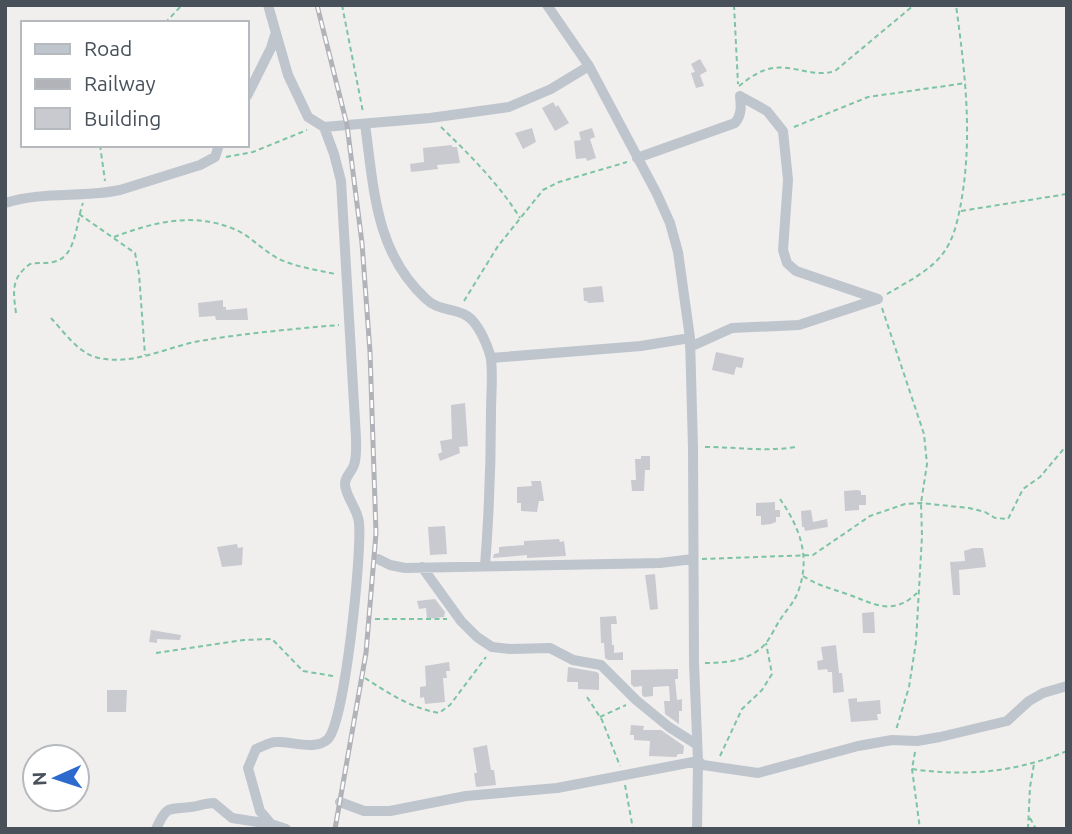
<svg xmlns="http://www.w3.org/2000/svg" width="1072" height="834" font-family="Ubuntu,sans-serif">
<rect width="100%" height="100%" fill="#f1eeee"/>
<!-- building -->
<path fill="#c9cad0" d="M700,59L707,71L700,75L704,86L696,88L691,73L695,72L691,64Z
M553,102L556,107L558,105L569,123L555,131L542,108Z
M532,128L536,142L523,149L515,133Z
M592,128L595,137L590,139L596,158L587,161L586,158L576,159L574,141L581,140L579,132Z
M452,145V147H457L460,163L437,165L438,169L411,172L410,164L424,162L423,148Z
M602,286L604,302L588,303L587,301H584L583,288Z
M223,300V307H226V310L247,308L248,320H216L215,316L199,317L198,303Z
M716,352L744,358L742,368L736,367L734,375L712,370Z
M465,403L468,446L459,447L460,453L440,461L438,454L442,452L440,441L452,439L451,405Z
M641,456H650V470H645L644,491H632L631,480H636L635,459H641Z
M531,481H541L544,501H539L537,512L521,511V503H517V487L532,486Z
M857,490L861,491V495H866V505H859V510L845,511L844,491Z
M775,502V510H780V517H776V522L771,524L761,525V516H756V503Z
M811,510L813,522L827,519L828,527L805,531L804,527H802L801,511Z
M445,526L447,554L430,555L428,527Z
M559,539L560,542L564,541L566,556L527,558V555L493,558L494,554L499,553V547L524,545V541Z
M237,544L238,548L243,547L242,565L222,567L217,547Z
M973,548H983L986,567L959,570L960,595H953L950,562L965,561L964,551Z
M655,574L658,609L650,610L645,575Z
M435,599L445,612L444,617L427,619L426,608L419,609L417,601Z
M874,612L875,633H863L862,613Z
M616,616L617,624H611L612,645H614V653L623,652V660H608L605,658L604,643H601L600,617Z
M151,630L181,635L180,640L157,639V643L149,642Z
M836,645L839,673H842L844,692L833,693L832,672H828L827,669L818,670L817,661L823,660L821,647Z
M449,662L450,671H446L447,678H443L445,702L425,704L424,697L420,698V687L426,686L425,666Z
M568,667L597,672L599,674V690L578,689V682H567Z
M678,669V679H675L677,700L682,699V711H679V724L665,714L664,701H670L669,686L653,687V696L644,697L642,695V686L634,687L631,684V670Z
M107,690H127L126,712H107Z
M857,698V702L880,700L881,714H877L878,720L851,722L848,699Z
M631,725L644,726L643,730H661L684,746L683,754H678L676,757L649,756L650,741L634,740V735H630Z
M487,745L491,770H494L496,785L476,787L474,773H477L473,748Z"/>
<g fill="none" stroke-linecap="round" stroke-linejoin="round">
<!-- path -->
<path stroke="#7dc4a4" stroke-width="2" stroke-dasharray="5 3.5" stroke-linecap="butt" d="M342,5L363,112
M734,5L738,84
M165,23L182,5
M739,86C749,78 760,70 773,68C795,65 814,78 835,71L914,5
M441,127C468,153 500,185 520,218
M794,127L868,97L966,83
M100,145L105,181
M226,157L253,152L307,130
M961,211L1067,194
M79,214L135,253L139,274L145,355
M114,237C154,222 193,212 234,229C251,236 263,251 279,259C293,266 320,271 336,274
M887,294C907,282 934,269 946,249C955,235 958,218 961,203C973,136 965,72 956,5
M464,301L498,246L543,190L559,182L627,162
M882,308L924,434L927,464L921,503L922,536L916,642L909,687L896,730
M16,313C13,291 11,278 30,264C38,262 46,264 53,262C77,258 76,221 83,203
M51,318C63,331 78,352 95,357C131,367 166,347 200,341C246,333 293,329 339,325
M705,447C735,447 765,452 795,447
M702,559L813,555L870,516L905,504L921,503L969,508L985,512L995,518L1008,519L1023,489L1040,477L1067,445
M803,576C817,585 829,588 844,593C872,602 891,618 917,593
M375,619H447
M156,653L244,640L272,639L303,671L333,676
M705,663C726,663 751,661 766,643C771,637 775,627 780,620C786,610 794,603 798,592C811,557 800,528 780,499
M365,678C388,693 411,708 439,713L450,705L486,657
M587,697L602,720L620,766
M600,717L626,705
M915,752L912,769L920,829
M720,756L742,709L762,690L772,674L766,643
M912,769C966,777 1017,772 1067,751
M625,785L633,829
M1030,818L1036,829
M1028,829L1030,787L1034,764"/>
<!-- street -->
<path stroke="#bec5cc" stroke-width="10" d="M268,5L288,75L308,117L324,127L334,154L341,181L356,438C356,446 357,456 354,465C352,472 345,476 345,484C345,496 358,509 359,523C362,553 345,721 328,739C316,751 291,741 276,742C269,742 262,747 256,749L248,768L260,811L271,824L286,829
M547,5L589,66L657,194L670,223L678,252L690,338L693,448L694,663L698,761L697,829
M247,96L271,48L275,35
M740,96L767,111L783,131L788,180L783,250L787,263L796,271L878,299
M365,124C374,189 375,252 426,299C441,314 463,305 476,325C482,333 489,349 491,359C493,376 491,395 491,412C491,463 489,514 485,566
M324,127L430,118L509,107L551,89L589,66
M637,158L735,123C742,115 741,106 740,96
M5,203C43,191 82,198 120,190L200,165L215,157L219,145
M690,347L732,328L799,325L878,299
M491,358L641,346L690,338
M378,559L390,565L405,568L660,563L693,559
M422,567L461,621L477,637L492,647L510,649L550,648L573,660L601,665L636,700L669,727L696,744
M340,802L364,811H390L466,796L557,788L698,761L703,765L758,773L858,746L892,740L917,741L940,737L1007,721L1029,701L1043,693L1067,686
M156,829C167,805 167,810 191,807C199,806 206,803 214,803L232,818L271,824"/>
<defs>
<path id="rail" d="M317,5L347,125L362,243L370,352L376,533L366,653L335,829"/>
</defs>
<!-- rail casing -->
<use href="#rail" stroke="#b1b3b8" stroke-width="5"/>
<!-- rail -->
<use href="#rail" stroke="#fff" stroke-width="2.5" stroke-dasharray="8" stroke-linecap="butt"/>
</g>
<!-- border -->
<rect width="1072" height="834" fill="none" stroke="#48515a" stroke-width="14"/>
<!-- legend -->
<rect x="21" y="21" width="228" height="126" fill="#ffffff" stroke="#b6b9bd" stroke-width="2"/>
<rect x="35" y="44" width="35" height="10" fill="#bec5cc" stroke="#b6b9bd" stroke-width="2"/>
<text x="84" y="56" font-size="21" fill="#48515a">Road</text>
<rect x="35" y="79" width="35" height="10" fill="#b1b3b8" stroke="#b6b9bd" stroke-width="2"/>
<text x="84" y="91" font-size="21" fill="#48515a">Railway</text>
<rect x="35" y="108" width="35" height="21" fill="#c9cad0" stroke="#b6b9bd" stroke-width="2"/>
<text x="84" y="126" font-size="21" fill="#48515a">Building</text>
<!-- north arrow -->
<g transform="translate(56 778) rotate(267)"><circle r="33" fill="#ffffff" stroke="#b6b9bd" stroke-width="2"/>
<path d="M0-5L12 26L0 18L-12 26Z" fill="#2c6bcd"/>
<text y="-10" font-size="19" font-weight="bold" text-anchor="middle" fill="#48515a">N</text>
</g>
</svg>
